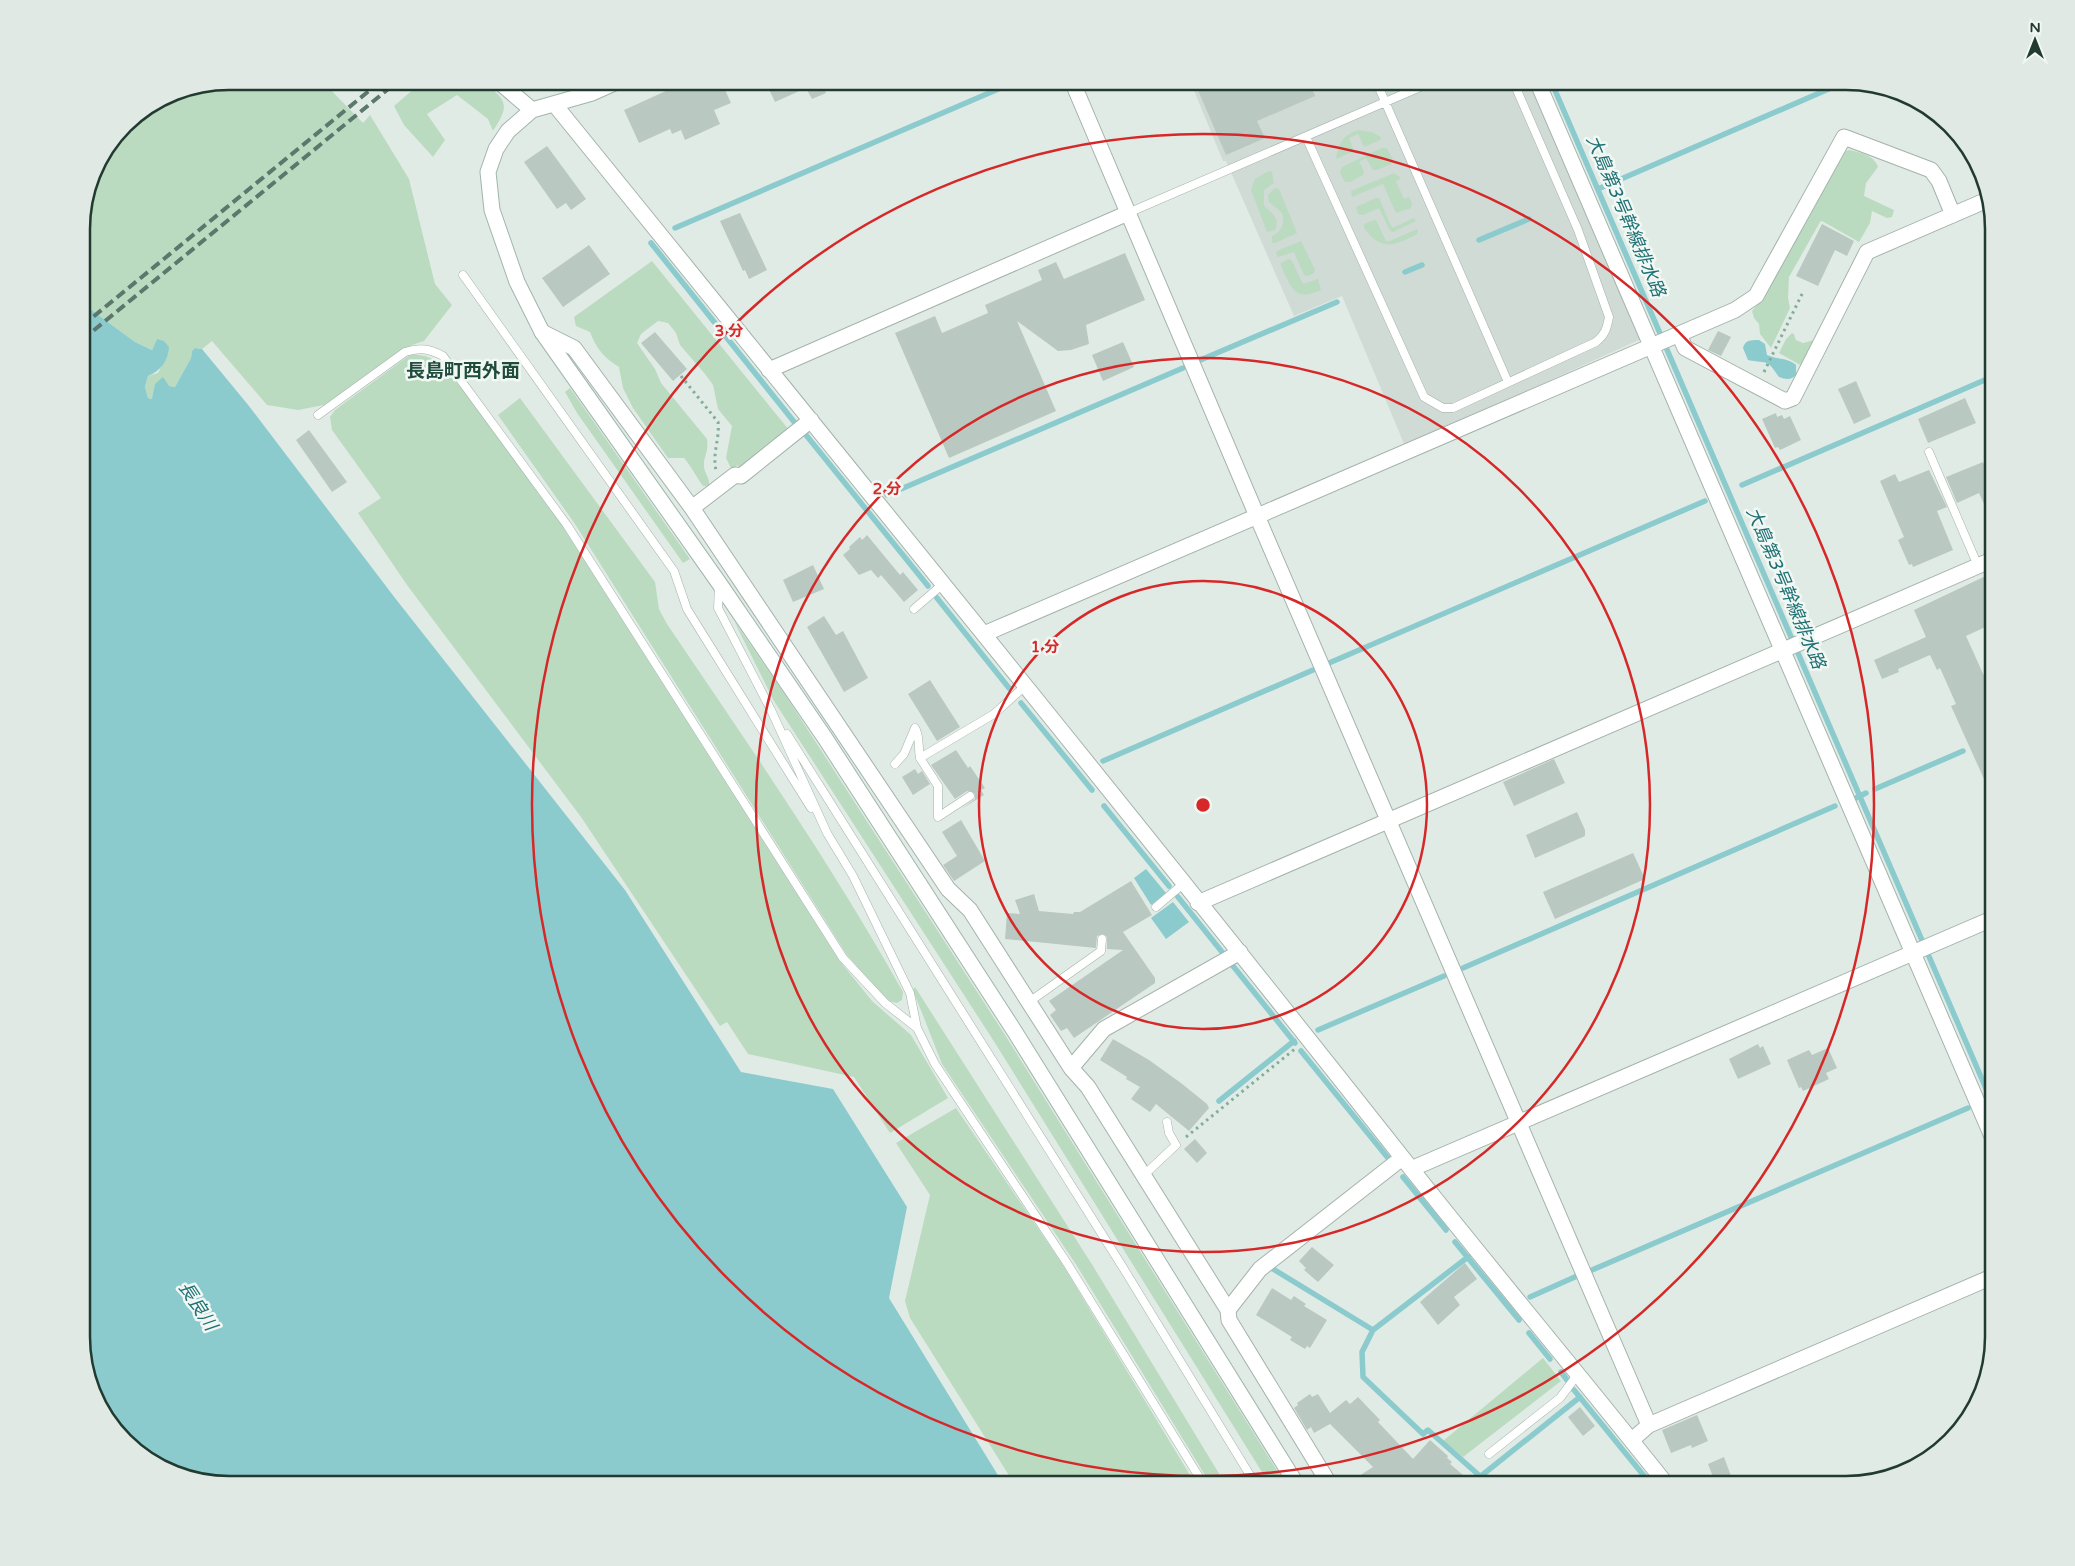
<svg xmlns="http://www.w3.org/2000/svg" width="2075" height="1566" font-family="'Varela Round','Noto Sans JP',sans-serif">
<rect width="100%" height="100%" fill="#e1ebe5"/>
<!-- built -->
<path fill="#cfdbd4" d="M1190,81H1529L1641,339L1405,446L1342,296L1294,316L1226,161H1223Z"/>
<!-- green -->
<path fill="#bbdbc0" d="M229,81H322L363,123L370,115L409,179L435,284L452,305L424,341L412,345L324,405L298,410L267,405L212,341L202,349L196,348L192,351L191,358L175,387L169,386L152,399L148,398L145,387L148,376L158,373L168,353L157,339L152,350L135,342L82,303V219L93,172L125,124L172,92Z
M423,81H484C506,102 511,103 493,131L488,119L457,95L427,114L445,140L433,157L404,125L394,106Z
M1358,130L1372,132L1381,137L1380,140L1364,147L1358,134L1349,138L1354,151L1336,159C1338,144 1343,135 1358,130Z
M1382,148H1387L1393,160L1391,164L1377,170H1373L1366,158L1359,162L1364,171L1363,175L1350,182H1345L1340,173L1342,167Z
M1850,150C1861,153 1874,155 1878,167L1866,183L1864,196L1894,210L1892,217L1887,218L1872,211L1870,223L1859,242L1822,221L1820,222L1789,277L1788,298L1790,308L1771,348L1760,334L1759,324L1754,318L1752,311L1761,300L1845,151Z
M1269,171L1272,172L1274,183L1264,190V205C1270,214 1281,216 1275,230L1267,232L1251,190L1255,179Z
M1394,173L1401,178L1396,181L1404,199L1409,197L1412,203L1411,208L1396,213L1383,184L1352,197L1351,191Z
M1275,188L1279,189L1297,233L1275,243H1272V236C1282,231 1285,224 1282,213L1269,202L1268,195Z
M1376,198H1379L1392,228L1414,218L1416,221L1393,232L1390,231L1379,208L1363,215L1358,214L1356,207Z
M1374,220H1376L1386,241H1390L1417,229L1418,231L1417,234C1394,246 1382,252 1364,228V224Z
M1301,241L1315,270L1314,273L1308,276L1304,275L1294,252L1278,257L1276,253L1277,251Z
M1289,259L1292,261L1303,284L1318,279L1321,290C1294,302 1292,288 1281,266V263Z
M652,261L789,430L741,468L737,465L732,470L726,458L732,426L718,409L713,385L705,374L680,345L676,333L668,323L658,321L641,334L637,343L655,369L661,383L707,439C709,453 703,457 704,467C705,474 710,478 709,486H703C696,477 692,467 684,458H668L633,408L623,388L619,367C604,358 596,348 590,332L576,326L574,317Z
M1792,333L1794,334L1796,340L1803,343L1814,340L1802,366L1779,353L1786,339Z
M411,354L425,356L439,361L488,421L563,527L839,960L872,1001L911,1035L948,1098L890,1133L854,1077L748,1054L727,1022L720,1026L581,817L407,585L358,513L381,498L332,430L330,417L335,410Z
M570,388L690,559L683,563L577,413L565,392Z
M520,398L655,582L659,609L667,624C749,745 832,865 903,992L902,1000L897,1003L888,1001L847,955L575,524L498,415Z
M734,621L786,696L1007,1038L1286,1485H1270L995,1043L774,701Z
M915,987L1093,1266L1226,1485H1211L1077,1266L942,1064L913,990Z
M956,1108L1061,1262L1196,1485H1015L910,1318L905,1301L930,1195L896,1143Z
M1543,1358L1561,1381L1463,1457L1443,1441Z"/>
<!-- water -->
<path fill="#8bcbce" d="M82,303L135,342L152,350L157,339L164,341L169,347C168,362 160,371 148,376L145,387L148,398L152,399L155,384L163,377L169,386L175,387L191,358L192,351L195,348L202,349L249,406L395,598L625,890L741,1072L833,1089L907,1207L889,1298L1004,1485H228L181,1477L139,1454L97,1403L82,1347Z
M1759,340L1765,344L1767,355C1777,360 1787,357 1796,365V375C1790,381 1785,379 1779,377C1766,358 1769,364 1748,360L1743,348C1745,340 1750,340 1759,340Z
M1146,869L1166,893L1151,905L1134,878Z
M1173,902L1189,922L1166,939L1151,918Z"/>
<g fill="none" stroke-linecap="round" stroke-linejoin="round">
<!-- stream -->
<path stroke="#8bcbce" stroke-width="5.5" d="M1551,81L1994,1107
M1598,189L1847,81
M675,228L1017,81
M1479,240L1529,219
M651,243L795,423
M1405,272L1422,265
M1198,361L1337,302
M806,435L928,586
M1742,485L1994,376
M887,495L1183,368
M937,598L1009,688
M1329,663L1705,501
M1021,703L1092,790
M1103,761L1313,670
M1875,789L1963,751
M1856,798L1866,793
M1104,806L1169,886
M1178,897L1222,952
M1233,966L1295,1043
M1463,968L1835,806
M1318,1030L1444,976
M1301,1051L1388,1158
M1219,1101L1294,1041
M1403,1177L1446,1230
M1455,1242L1519,1320
M1273,1269L1373,1330L1468,1257
M1592,1270L1968,1108
M1530,1297L1577,1276
M1373,1330L1362,1352L1363,1377L1423,1434L1428,1430L1490,1485
M1529,1333L1550,1359
M1561,1372L1567,1380
M1574,1390L1649,1482
M1481,1476L1580,1397"/>
</g>
<!-- building -->
<path fill="#b9c8c1" d="M688,81H721L731,103L714,110L720,124L685,140L681,130L672,134L670,129L639,143L624,110Z
M765,81H823L821,82L826,93L812,99L806,88L775,102Z
M1194,81H1309L1315,96L1257,121L1265,138L1226,155Z
M547,146L586,199L571,210L566,203L557,209L524,162Z
M740,213L767,270L749,279L745,270L743,271L720,221Z
M1822,224L1854,241L1847,256L1835,250L1818,286L1796,276Z
M589,245L610,274L563,307L542,278Z
M1125,253L1145,300L1086,325L1089,344L1071,350L1058,351L1017,321L1056,411L949,458L895,333L935,316L942,333L988,313L985,305L1042,280L1038,270L1056,262L1064,279Z
M1718,331L1731,337L1721,356L1708,350Z
M655,332L687,369L673,381L641,343Z
M1123,342L1134,367L1103,381L1092,355Z
M1856,381L1871,416L1854,424L1838,389Z
M1965,398L1976,423L1928,443L1918,419Z
M1776,413L1777,417L1782,415L1784,419L1790,416L1801,440L1780,450L1778,447L1775,448L1762,419Z
M309,430L347,482L332,492L296,440Z
M1983,462L1994,487V526L1979,493L1957,503L1946,477Z
M1929,470L1947,507L1937,511L1953,550L1913,567L1912,564L1909,565L1898,540L1904,537L1880,481L1895,474L1899,482Z
M867,535L900,575L903,572L918,590L904,602L881,575L878,578L871,570L859,575L843,555L850,549L849,547L860,537L862,540Z
M813,565L824,589L793,602L783,580Z
M1994,572V623L1966,636L1994,698V801L1951,706L1956,704L1940,668L1937,670L1930,655L1898,669L1899,672L1882,679L1874,660L1926,637L1914,610Z
M824,616L836,635L843,631L868,678L844,692L807,627Z
M930,680L960,727L937,741L908,694Z
M956,750L968,768L970,766L985,788L981,790L984,795L961,809L975,799L974,793L967,791L955,799L931,765Z
M1554,759L1565,783L1514,806L1503,782Z
M915,769L918,774L922,771L930,784L913,795L902,777Z
M1577,812L1585,830V836L1535,858L1526,835Z
M961,820L985,861L954,881L943,865L957,856L942,832Z
M1633,853L1645,879L1555,919L1543,892Z
M1131,881L1152,915L1123,932L1155,978V983L1074,1038L1067,1028L1061,1031L1050,1015L1056,1010L1049,1001L1123,950L1107,949V937L1103,934L1097,936L1096,948L1005,939L1007,913L1020,914L1015,900L1034,894L1039,911L1073,914L1074,912H1080Z
M1113,1039L1149,1060L1181,1083L1207,1104L1209,1108L1189,1131L1156,1104L1150,1112L1131,1099L1140,1087L1126,1079L1127,1077L1100,1060Z
M1758,1044L1760,1048L1763,1046L1771,1064L1738,1079L1729,1059Z
M1828,1048L1837,1068L1826,1073L1829,1079L1803,1091L1801,1087L1799,1088L1787,1060L1809,1050L1812,1055Z
M1195,1139L1207,1153L1197,1163L1184,1149Z
M1312,1247L1334,1265L1318,1282L1304,1270L1306,1268L1299,1261Z
M1465,1263L1477,1279L1454,1297L1460,1305L1438,1325L1420,1302Z
M1272,1288L1291,1300L1294,1296L1306,1304L1304,1306L1327,1320L1310,1348L1307,1346L1305,1349L1290,1340L1292,1337L1256,1315Z
M1310,1394L1312,1397L1318,1394L1330,1413L1346,1400L1350,1404L1358,1397L1380,1420L1378,1422L1413,1459L1430,1440L1448,1456L1447,1458L1452,1462L1450,1464L1475,1485H1345L1373,1467L1330,1424L1314,1433L1311,1427L1307,1430L1294,1408L1298,1405L1297,1403Z
M1580,1407L1595,1426L1583,1436L1568,1417Z
M1697,1415L1708,1441L1692,1448L1691,1445L1671,1453L1662,1430Z
M1724,1457L1731,1476L1715,1482L1708,1464Z"/>
<g fill="none" stroke-linecap="round" stroke-linejoin="round">
<defs>
<path id="lane" d="M1376,81L1508,382
M1306,137L1424,397L1443,408H1453L1596,342C1605,335 1607,328 1609,317L1578,230L1513,81
M1128,213L1434,81
M463,275L674,571L687,609L811,808
M318,415L405,352C420,347 430,349 443,356L567,525L843,958L885,1003L917,1028
M1929,452L1978,566
M719,587L718,608L771,710L827,833L853,876L910,993L917,1028L935,1064L1067,1263L1204,1485
M914,609L943,584
M787,734L1122,1266L1256,1485
M895,764L904,754L915,728C920,735 918,748 920,758
M970,796L938,817V786L920,758L994,714L1025,686
M1156,907L1183,884
M1029,1002L1101,951L1102,939
M1144,1175L1176,1145L1169,1133L1167,1122
M1489,1454L1560,1398L1578,1374"/>
<path id="street" d="M498,81L532,110
M1072,81L1257,516L1649,1425
M1537,81L1994,1141
M555,105C841,458 1128,810 1409,1166C1494,1273 1582,1378 1667,1485
M542,332L574,348L692,508L948,889L970,910L1071,1068L1088,1087L1228,1310L1229,1320L1330,1485
M1679,334L1685,348L1785,401L1793,398L1867,252L1987,200
M769,370L1128,213
M692,508L735,475L741,476L811,420
M984,634L1735,310L1756,296L1844,137L1931,170L1939,181L1953,215
M1198,903L1994,559
M1071,1068L1104,1029L1240,952
M1411,1169L1994,918
M1228,1310L1260,1269L1402,1158
M1632,1440L1649,1425L1994,1276"/>
<path id="secondary" d="M619,81L592,93L532,110L508,131L496,149L488,172L492,210L517,282L542,332L719,583L825,738L1015,1032L1297,1485"/>
</defs>
<!-- lane casing -->
<use href="#lane" stroke="#a4b3ab" stroke-width="9"/>
<!-- street casing -->
<use href="#street" stroke="#a4b3ab" stroke-width="17"/>
<!-- secondary casing -->
<use href="#secondary" stroke="#a0b6ac" stroke-width="17"/>
<!-- path -->
<path stroke="#83ad9b" stroke-width="3" stroke-dasharray="2.5 4" stroke-linecap="butt" d="M1764,372L1803,292
M681,376L718,422C720,439 712,453 716,470
M1186,1137L1296,1048"/>
<!-- lane -->
<use href="#lane" stroke="#fff" stroke-width="8"/>
<!-- street -->
<use href="#street" stroke="#fff" stroke-width="15"/>
<!-- secondary -->
<use href="#secondary" stroke="#fff" stroke-width="15"/>
<!-- rail -->
<path stroke="#5c776c" stroke-width="4" stroke-dasharray="10 5" stroke-linecap="butt" d="M82,326L381,81
M82,340L398,81"/>
</g>
<!-- distance rings -->
<g fill="none" stroke="#d62828" stroke-width="2.5">
<circle cx="1203" cy="805" r="224"/>
<circle cx="1203" cy="805" r="447"/>
<circle cx="1203" cy="805" r="671"/>
</g>
<g text-anchor="middle" dominant-baseline="central" stroke-width="5" stroke-linejoin="round" paint-order="stroke">
<!-- water labels -->
<g font-size="18" font-style="italic" fill="#1f7074" stroke="#f1f8f4">
<text transform="translate(1626 216) rotate(67)">大島第3号幹線排水路</text>
<text transform="translate(1786 588) rotate(67)">大島第3号幹線排水路</text>
<text transform="translate(198 1306) rotate(57)">長良川</text>
</g>
<!-- quarter labels -->
<g font-size="19" font-weight="bold" fill="#1f4c3c" stroke="#f1f8f4">
<text x="463" y="371">長島町西外面</text>
</g>
</g>
<!-- crop -->
<path d="M0 0H2075V1566H0ZM229 90H1846A139 139 0 0 1 1985 229V1337A139 139 0 0 1 1846 1476H229A139 139 0 0 1 90 1337V229A139 139 0 0 1 229 90Z" fill="#e0e9e4" fill-rule="evenodd"/>
<path fill="none" stroke="#223b31" stroke-width="2.5" d="M229 90H1846A139 139 0 0 1 1985 229V1337A139 139 0 0 1 1846 1476H229A139 139 0 0 1 90 1337V229A139 139 0 0 1 229 90Z"/>
<circle cx="1203" cy="805" r="8" fill="#d62828" stroke="#f1f8f4" stroke-width="2.5"/>
<g font-size="15" text-anchor="middle" font-weight="bold" fill="#d62828" stroke="#f1f8f4" stroke-width="5" stroke-linejoin="round" paint-order="stroke">
<text x="729" y="336">3 分</text>
<text x="887" y="494">2 分</text>
<text x="1045" y="652">1 分</text>
</g>
<!-- north arrow -->
<g transform="translate(2035 40)" stroke="#f1f8f4" stroke-width="4" paint-order="stroke">
<path d="M0-4L9 19L0 12L-9 19Z" fill="#223b31"/>
<text y="-8" font-size="14" font-weight="bold" text-anchor="middle" fill="#223b31">N</text>
</g>
</svg>
